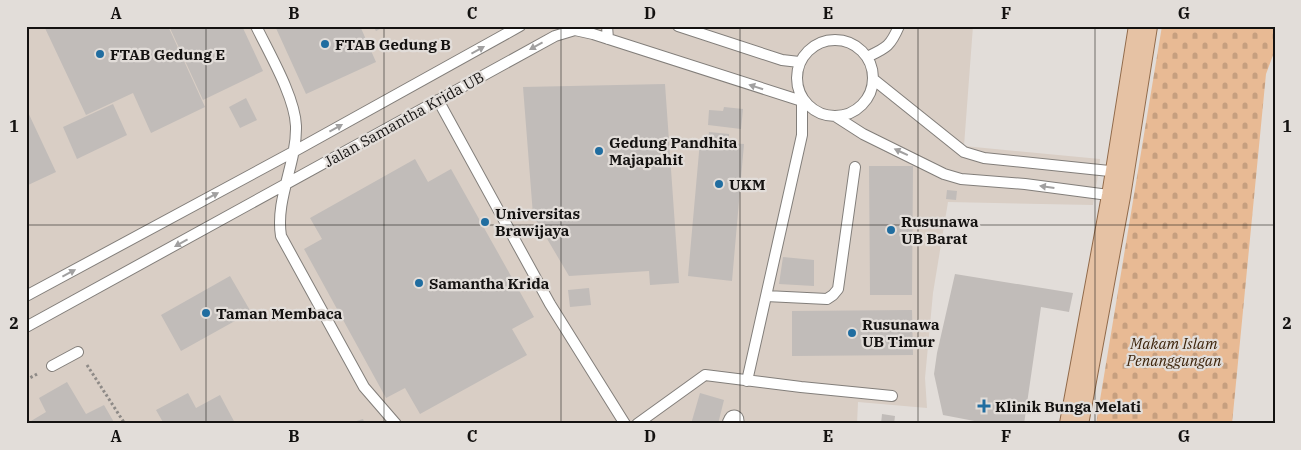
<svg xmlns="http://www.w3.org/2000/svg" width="1301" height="450" font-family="'IBM Plex Serif',serif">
<defs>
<pattern id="cemetery-stones" width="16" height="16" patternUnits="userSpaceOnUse" patternTransform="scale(1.25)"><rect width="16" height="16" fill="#e8ba94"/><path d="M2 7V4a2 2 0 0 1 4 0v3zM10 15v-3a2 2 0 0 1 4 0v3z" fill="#c69f7f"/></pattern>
</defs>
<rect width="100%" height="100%" fill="#e2ddd9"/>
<!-- built -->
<path fill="#d9cec5" d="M26,26H973L964,146L1100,159L1099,169L1093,205L948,202L933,293L925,378L927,408L858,402L857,424H26Z"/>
<!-- cemetery -->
<path fill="url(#cemetery-stones)" d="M1162,26H1275V50L1266,74L1232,424H1096Z"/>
<!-- building -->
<path fill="#c1bcb9" d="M44,26H168L205,107L151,133L133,93L86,115Z
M169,26H242L263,71L203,100Z
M275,26H360L376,62L306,94Z
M373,26H386L376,31Z
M665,84L679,283L650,285L649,271L569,276L533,215L523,87Z
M246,98L257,120L240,128L229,107Z
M113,104L127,135L77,159L63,127Z
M724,107L743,109L741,129L708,125L709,110L723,111Z
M26,108L56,172L26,186Z
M709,132L729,134V143L744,144L732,281L688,276L700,141L708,142Z
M415,159L428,182L451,169L534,317L512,329L527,355L420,414L405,388L386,398L304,249L322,239L310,218Z
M869,166H913L912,295H870Z
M947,190L957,191L956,200L946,199Z
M783,257L814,260V286L779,284Z
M955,274L1073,293L1069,312L1041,307L1024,424H990L943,415L934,374L937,353Z
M230,276L251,312L181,351L161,315Z
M589,288L591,305L570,307L568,290Z
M912,310L913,355L792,356V311Z
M67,382L86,414L104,405L115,424H26L46,412L39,398Z
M188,393L196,408L220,395L235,423L164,424L156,410Z
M700,393L724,400L718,424H691Z
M882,414L895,416L894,424H881Z
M363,419L365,424H350V423Z"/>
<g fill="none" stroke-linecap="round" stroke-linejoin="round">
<defs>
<path id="lane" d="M256,26C269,53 295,97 296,126C297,163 275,199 281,236L364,387L396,424
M607,26L608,39
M678,26L782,60L799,62
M797 78a38 38 0 1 1 76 0a38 38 0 1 1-76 0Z
M867,57C886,48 890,47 899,26
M873,79L964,152L984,158L1119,172
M438,100L550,304L625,424
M835,116L863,134L944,174L961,179L1025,184L1116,196
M26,296L293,152L520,26
M766,296L827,299L833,295L838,289L855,167
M26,327L555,36L575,30L593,34L805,102
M52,366L78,352
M747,381L802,135V102
M637,424L705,375L801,387L892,396"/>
<path id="street" d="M732,424L734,420"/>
<path id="primary" d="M1074,424L1116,196L1143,26"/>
</defs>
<!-- lane casing -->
<use href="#lane" stroke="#827e7a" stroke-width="12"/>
<!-- street casing -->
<use href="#street" stroke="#827e7a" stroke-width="21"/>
<!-- primary casing -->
<use href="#primary" stroke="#916a4a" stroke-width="30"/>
<!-- path -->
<path stroke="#8e8a87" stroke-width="3" stroke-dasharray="2.5 2.5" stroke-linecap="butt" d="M87,365L125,424
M26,380L39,373"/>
<!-- lane -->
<use href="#lane" stroke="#fff" stroke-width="10"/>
<!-- street -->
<use href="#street" stroke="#fff" stroke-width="19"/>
<!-- primary -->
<use href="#primary" stroke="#e6c2a4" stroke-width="28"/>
</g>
<!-- one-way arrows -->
<defs><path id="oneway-solid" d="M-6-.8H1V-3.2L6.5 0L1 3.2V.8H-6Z" transform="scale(1.25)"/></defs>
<g fill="#a1a0a0">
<use href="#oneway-solid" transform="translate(536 46) rotate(151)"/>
<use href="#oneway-solid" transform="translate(478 50) rotate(-29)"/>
<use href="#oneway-solid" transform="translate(756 87) rotate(-162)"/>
<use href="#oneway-solid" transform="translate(336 128) rotate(-29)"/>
<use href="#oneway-solid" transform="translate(901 152) rotate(-155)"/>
<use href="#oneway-solid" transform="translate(1047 187) rotate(-172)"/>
<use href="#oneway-solid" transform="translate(212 196) rotate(-28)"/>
<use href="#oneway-solid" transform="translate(181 243) rotate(151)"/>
<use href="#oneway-solid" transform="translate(69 273) rotate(-28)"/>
</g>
<!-- grid -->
<path fill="none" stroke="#141211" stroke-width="1" stroke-opacity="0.55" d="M206,26V424M384,26V424M561,26V424M740,26V424M918,26V424M1095,26V424M26,225H1275"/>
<!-- markers -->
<g fill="#206da0" stroke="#e2ddd9" stroke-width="2">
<circle cx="325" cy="44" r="5"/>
<circle cx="100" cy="54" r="5"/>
<circle cx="599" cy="151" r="5"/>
<circle cx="719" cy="184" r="5"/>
<circle cx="485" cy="222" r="5"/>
<circle cx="891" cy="230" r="5"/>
<circle cx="419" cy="283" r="5"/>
<circle cx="206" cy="313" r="5"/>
<circle cx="852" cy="333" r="5"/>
<path d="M981.5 398.5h5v5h5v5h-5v5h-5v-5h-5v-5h5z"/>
</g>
<g text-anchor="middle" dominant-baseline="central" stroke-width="4.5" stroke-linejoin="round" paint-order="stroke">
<!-- poi labels -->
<g font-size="15" font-weight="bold" fill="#141211" stroke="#e2ddd9" text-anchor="start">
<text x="335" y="44">FTAB Gedung B</text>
<text x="110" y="54">FTAB Gedung E</text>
<text x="609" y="142">Gedung Pandhita<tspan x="609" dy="17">Majapahit</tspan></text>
<text x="729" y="184">UKM</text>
<text x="495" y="213">Universitas<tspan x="495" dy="17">Brawijaya</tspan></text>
<text x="901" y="221">Rusunawa<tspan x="901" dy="17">UB Barat</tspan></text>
<text x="429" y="283">Samantha Krida</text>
<text x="216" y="313">Taman Membaca</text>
<text x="862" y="324">Rusunawa<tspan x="862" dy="17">UB Timur</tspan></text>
<text x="995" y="406">Klinik Bunga Melati</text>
</g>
<!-- street labels -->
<g font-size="15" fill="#141211" stroke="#e2ddd9">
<text transform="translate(404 119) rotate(-29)">Jalan Samantha Krida UB</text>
</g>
<!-- park labels -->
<g font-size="15" font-style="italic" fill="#3c230a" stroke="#e2ddd9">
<text x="1174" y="343">Makam Islam<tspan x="1174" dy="17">Penanggungan</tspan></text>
</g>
</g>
<!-- border -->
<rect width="1301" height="450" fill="none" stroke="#e2ddd9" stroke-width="55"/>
<rect x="28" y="28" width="1246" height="394" fill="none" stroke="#141211" stroke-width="2"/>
<g font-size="16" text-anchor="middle" font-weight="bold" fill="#141211">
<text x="116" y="19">A</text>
<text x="294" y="19">B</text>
<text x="472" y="19">C</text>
<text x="650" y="19">D</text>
<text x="828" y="19">E</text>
<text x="1006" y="19">F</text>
<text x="1184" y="19">G</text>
<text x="14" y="132">1</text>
<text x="1287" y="132">1</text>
<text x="14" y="329">2</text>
<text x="1287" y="329">2</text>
<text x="116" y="442">A</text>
<text x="294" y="442">B</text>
<text x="472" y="442">C</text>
<text x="650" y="442">D</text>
<text x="828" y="442">E</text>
<text x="1006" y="442">F</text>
<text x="1184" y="442">G</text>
</g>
</svg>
